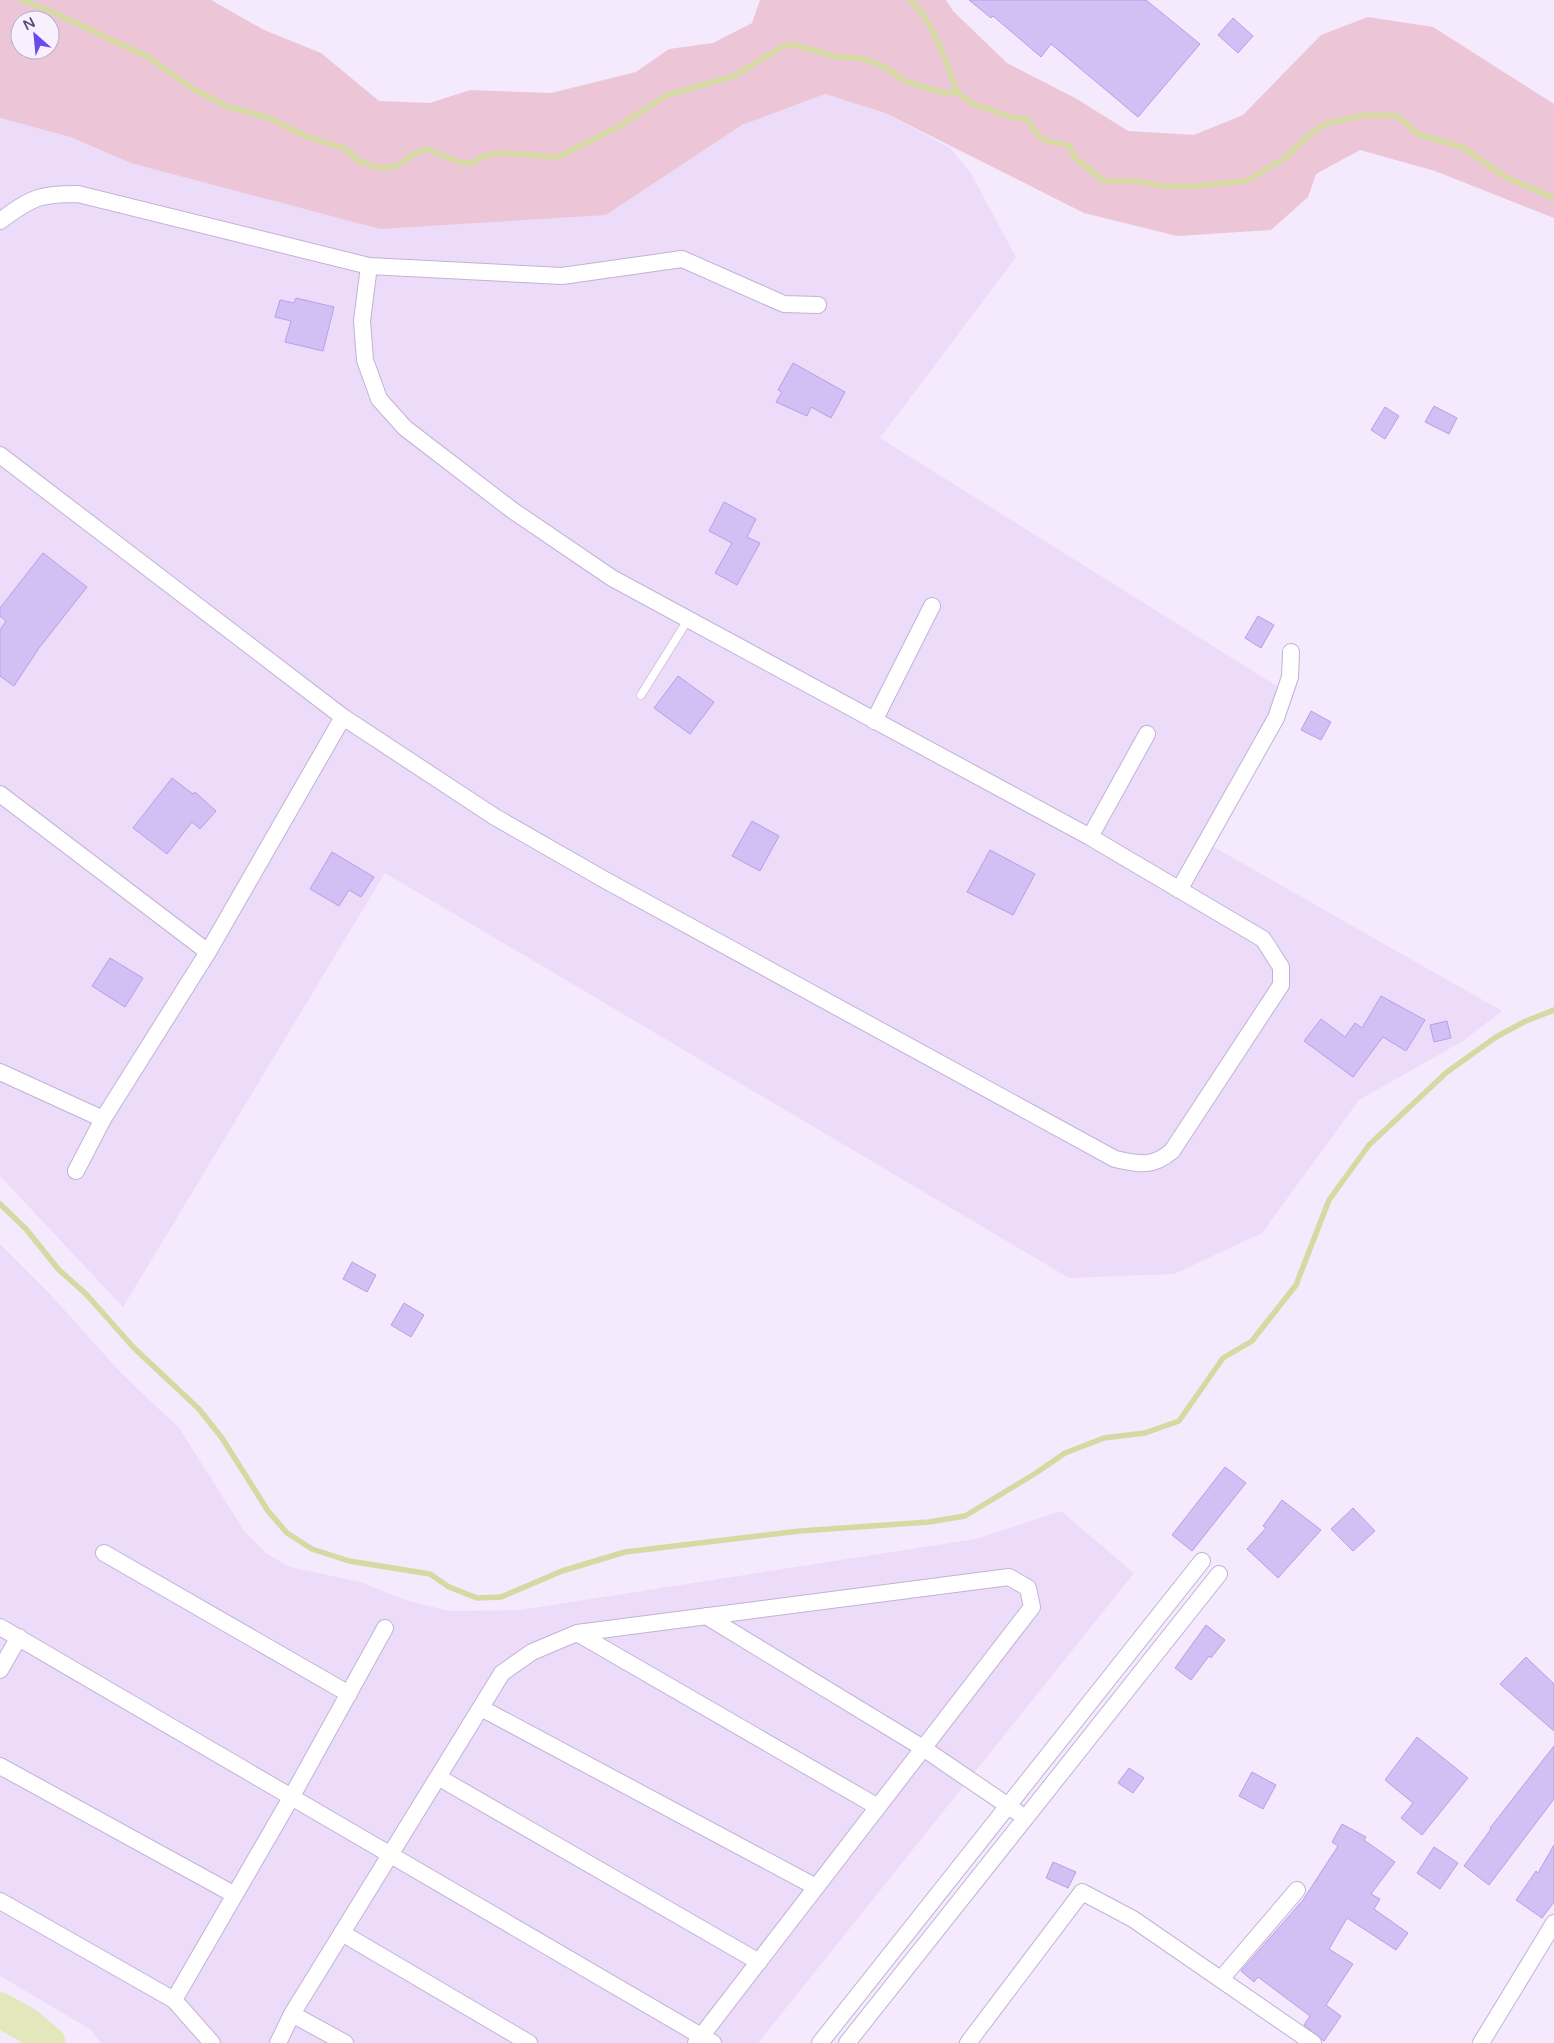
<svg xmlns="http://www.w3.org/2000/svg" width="1554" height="2043" font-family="'Varela Round',sans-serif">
<rect width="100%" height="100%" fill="#f4e9fd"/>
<!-- residential -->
<path fill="#ecdcfa" d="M825,94L885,113L950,148L970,172L1016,257L880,438L1291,695L1205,842L1502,1011L1463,1041L1359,1100L1262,1233L1174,1274L1069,1278L385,873L123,1307L0,1176V118L70,137L131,163L606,215L742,125Z
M0,1244L50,1294L121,1373L179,1428L245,1532L267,1554L290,1567L360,1582L405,1600L449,1611L520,1610L976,1539L1061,1511L1134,1573L758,2043H101L90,2029L0,1976Z"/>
<!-- green -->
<path fill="#ecc6d7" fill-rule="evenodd" d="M0,0H211L264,30L321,53L379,101L430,103L470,90L551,93L636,72L669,49L713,43L752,23L760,0H946L953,11L1007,63L1077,99L1128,131L1194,135L1243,115L1321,35L1368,17L1433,27L1554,104V218L1435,171L1360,150L1316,174L1308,197L1271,230L1177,236L1084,213L885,113L825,94L742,125L606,215L380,229L131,163L70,137L0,118ZM20,20H50V50H20Z"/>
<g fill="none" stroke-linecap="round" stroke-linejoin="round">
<!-- stream -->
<path stroke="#d4daa1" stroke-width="5.5" d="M21,0L48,10L148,57L192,88L228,107L266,117L308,137L346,149L358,161L378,168L396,167L414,154L427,149L459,162L472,163L484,156L502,153L558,157L618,127L665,96L734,76L782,47L791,44L837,57L860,58L881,65L907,82L941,92L958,93L973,104L1014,118H1026C1032,125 1036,137 1045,140C1053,143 1061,143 1070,146L1074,157L1104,181H1136L1165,186H1197L1246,181L1285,158L1310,134L1325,124L1365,115L1398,116L1417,134L1462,147L1507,178L1554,198
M910,0C937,26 944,60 958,93
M0,1204L26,1229L59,1270L86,1294L134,1348L199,1409L222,1438L268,1511L287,1533L312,1549L349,1561L430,1574L449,1587L477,1598L501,1597L562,1571L625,1552L800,1531L929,1522L965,1516L1036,1473L1065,1453L1104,1438L1145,1433L1179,1421L1223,1358L1252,1341L1296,1285L1329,1200L1369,1145L1447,1072L1496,1037L1526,1021L1554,1010"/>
<!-- river -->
<path stroke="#e3e8bc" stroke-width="35" d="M0,2010L27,2025L48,2043"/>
</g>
<!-- building -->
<path fill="#d2bff4" stroke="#b79fe7" d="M969,0H1146L1200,44L1138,117L1051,44L1041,57L993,16L991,18Z
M1233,18L1253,36L1238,53L1218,35Z
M296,298L334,307L323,351L285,342L291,321L275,317L280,300L294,303Z
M793,363L845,392L831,418L811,407L807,416L776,402L782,392L778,390Z
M1434,406L1457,418L1449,434L1425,422Z
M1385,407L1399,416L1385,439L1371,430Z
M724,502L756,519L747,537L760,543L737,585L715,573L732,543L709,531Z
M43,553L87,587L39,648L14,686L0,676V630L6,621L0,616V608Z
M1258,616L1274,625L1261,648L1245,638Z
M678,676L714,702L690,734L654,708Z
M1311,711L1331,722L1321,740L1301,730Z
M172,778L193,794L195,792L216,811L200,829L192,822L167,854L133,828Z
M752,821L779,836L760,871L732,856Z
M990,850L1035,874L1013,915L967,892Z
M332,852L374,877L361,897L349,890L339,906L310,889Z
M110,958L143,978L125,1007L92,986Z
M1381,996L1425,1020L1406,1051L1383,1037L1353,1077L1304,1041L1321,1019L1345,1037L1355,1023L1362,1028Z
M1447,1021L1451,1038L1434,1042L1430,1025Z
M352,1262L376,1275L367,1292L343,1279Z
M404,1303L424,1315L411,1337L391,1325Z
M1225,1467L1246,1483L1192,1551L1172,1535Z
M1282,1500L1321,1530L1278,1578L1247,1549L1266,1528L1263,1526Z
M1353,1508L1375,1531L1353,1551L1331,1529Z
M1206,1625L1225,1640L1211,1658L1209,1656L1191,1680L1175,1668Z
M1526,1657L1554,1684V1731L1500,1684Z
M1417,1737L1468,1778L1422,1835L1401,1818L1413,1803L1385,1780Z
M1554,1746V1799L1489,1885L1464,1866L1491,1829L1490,1828Z
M1129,1768L1144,1778L1133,1793L1118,1783Z
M1252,1772L1276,1785L1263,1809L1239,1796Z
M1342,1824L1366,1837L1364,1840L1395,1862L1371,1894L1380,1899L1374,1909L1408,1933L1396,1950L1347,1918L1329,1949L1353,1964L1326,2005L1341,2016L1324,2041L1304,2025L1310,2016L1258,1977L1254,1982L1241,1971L1303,1900L1338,1846L1332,1842Z
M1554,1845V1902L1542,1918L1516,1900L1536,1871L1538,1873Z
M1434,1847L1458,1863L1440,1889L1417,1873Z
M1053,1862L1076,1872L1068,1888L1046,1878Z"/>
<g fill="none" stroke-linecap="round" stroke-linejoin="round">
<defs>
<path id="service" d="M641,695L689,618"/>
<path id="minor" d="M0,221C31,198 38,194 78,194L369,266L562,276L682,259L784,304L818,305
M0,455L343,717L495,817L605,880L1115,1159C1139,1164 1152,1168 1172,1151L1281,985V967L1263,939L1090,837L612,578L512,510L405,428L379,399L365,360L362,321L369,266
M874,721L932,606
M0,794L208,952
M1090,837L1147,734
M1179,890L1276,718L1290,677L1291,652
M0,1072L103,1119
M76,1171L103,1119L208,952L343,717
M104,1553L349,1694
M706,1616L923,1748L1017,1812
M0,1627L713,2043
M577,1633L878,1807
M0,1670L19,1637
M481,1708L816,1887
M0,1766L235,1895
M438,1777L759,1962
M0,1901L174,2000L212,2043
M342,1933L529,2043
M1221,1979L1297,1890
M174,2000L292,1796L385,1628
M292,2014L345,2043
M278,2043L292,2014L502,1673L532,1652L577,1633L1009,1577L1028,1588L1032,1607L696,2043
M820,2043L1202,1561
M847,2043L1219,1574
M968,2043L1082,1892L1133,1919L1313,2043
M1481,2043L1554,1923"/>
</defs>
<!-- service casing -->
<use href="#service" stroke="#c1b3d5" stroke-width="9"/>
<!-- minor casing -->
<use href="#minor" stroke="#c1b3d5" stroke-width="18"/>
<!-- service -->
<use href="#service" stroke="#fff" stroke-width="8"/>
<!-- minor -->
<use href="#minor" stroke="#fff" stroke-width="16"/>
</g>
<!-- north arrow -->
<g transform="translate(35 35) rotate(333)"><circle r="24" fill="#f8f0ff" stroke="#b8aec9"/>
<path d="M0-4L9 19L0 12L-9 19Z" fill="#684bea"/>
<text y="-8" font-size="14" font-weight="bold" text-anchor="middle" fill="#594b79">N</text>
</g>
</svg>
